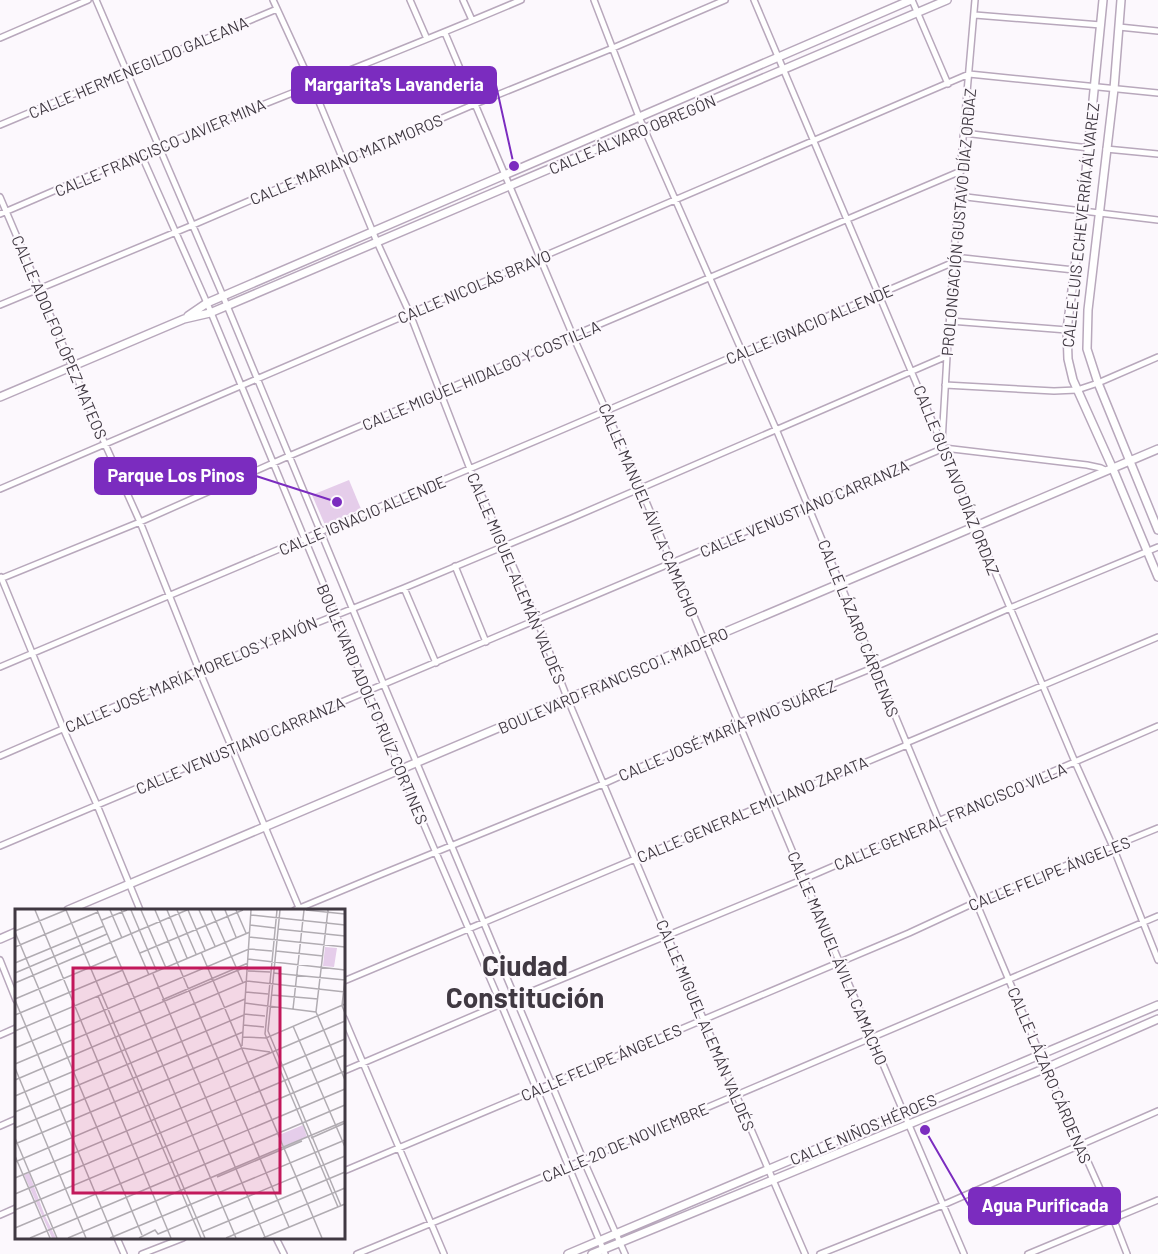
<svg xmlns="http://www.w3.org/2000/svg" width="1158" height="1254" font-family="Barlow,sans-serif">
<rect width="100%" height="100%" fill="#fcf8fd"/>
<!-- green -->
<path fill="#e5cdea" d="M349,480L361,509L325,525L312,495Z"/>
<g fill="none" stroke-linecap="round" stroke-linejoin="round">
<defs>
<path id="minor" d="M96,0L223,296L384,685L583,1159L625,1254
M273,0L312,85L377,242L410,314L470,469L537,620L568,700L667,935L805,1254
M410,0L427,39
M463,0L472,20
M594,0L639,117L776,429L939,821L976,902L1046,1068L1113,1218L1127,1254
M754,0L942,444L976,527L1075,762L1113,847L1158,960
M912,0L948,84
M975,15L1101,25
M1119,27L1158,31
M445,33L573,336L640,487L804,879L964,1254
M0,38L88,0
M0,125L277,9
M964,133L1089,148
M1106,149L1158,154
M141,154L207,303L400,769L501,1004L605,1254
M958,196L1158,220
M0,197L105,444L140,522L199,670L300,910
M0,214C54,191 108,167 163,145C282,96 402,51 521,0
M954,257L1074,270
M0,305L193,225L475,104L613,48L725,0
M950,321L1067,330
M945,385L1054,391L1077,390L1098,383L1158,357
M942,442L947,356L958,196L975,0
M0,489L969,74L1158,93
M455,566L486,642
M1,577L63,728L97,805L140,910
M0,579L140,522L289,456L961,171
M404,588L436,663
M0,667C318,533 637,399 954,262
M0,756L199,670L404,588L574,517L947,356
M0,846L944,448L1087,465L1101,468L1107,471
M295,910L372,878L603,784L738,723L875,667L1010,608L1158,547
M0,960L16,1000
M344,981L907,745L906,743L1158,637
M344,1018L444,1254
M0,1035L16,1028
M344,1071L501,1004L804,879L1158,726
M0,1126L16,1119
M344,1171L909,933L976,902L1158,828
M0,1215L16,1208
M117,1238L124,1254
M276,1238L284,1254
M142,1254L183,1238
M357,1254L567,1167L1158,916
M820,1254L943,1205L1158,1111
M1028,1254L1158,1200"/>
<path id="tertiary" d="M1103,0L1082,211L1067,330L1068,359L1073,380L1113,469L1158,577
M1121,0L1114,89L1088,310L1087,349L1098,383L1158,530
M188,316L207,303L911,0
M0,397L184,319L210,313L947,0
M68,910L1158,449
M0,939L16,932
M568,1254L1158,1005
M592,1254L1046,1068L1158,1019"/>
</defs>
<!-- minor casing -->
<use href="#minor" stroke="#b8a8bc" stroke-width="8"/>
<!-- tertiary casing -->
<use href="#tertiary" stroke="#b8a8bc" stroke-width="10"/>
<!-- minor -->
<use href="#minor" stroke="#fff" stroke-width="5"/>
<!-- tertiary -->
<use href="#tertiary" stroke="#fff" stroke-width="7"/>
</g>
<g text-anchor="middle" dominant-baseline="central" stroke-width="4.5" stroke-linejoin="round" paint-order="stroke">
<!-- street labels -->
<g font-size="16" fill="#403942" stroke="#fcf8fd">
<text transform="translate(138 67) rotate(-23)">CALLE HERMENEGILDO GALEANA</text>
<text transform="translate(632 134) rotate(-23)">CALLE ÁLVARO OBREGÓN</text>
<text transform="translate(160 147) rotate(-23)">CALLE FRANCISCO JAVIER MINA</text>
<text transform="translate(346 159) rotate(-23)">CALLE MARIANO MATAMOROS</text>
<text transform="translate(958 222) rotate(-85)">PROLONGACIÓN GUSTAVO DÍAZ ORDAZ</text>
<text transform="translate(1080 225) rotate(-84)">CALLE LUIS ECHEVERRÍA ÁLVAREZ</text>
<text transform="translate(474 286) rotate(-23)">CALLE NICOLÁS BRAVO</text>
<text transform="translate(809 324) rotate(-23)">CALLE IGNACIO ALLENDE</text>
<text transform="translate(60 337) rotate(67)">CALLE ADOLFO LÓPEZ MATEOS</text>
<text transform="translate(481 375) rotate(-23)">CALLE MIGUEL HIDALGO Y COSTILLA</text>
<text transform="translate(957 480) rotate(68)">CALLE GUSTAVO DÍAZ ORDAZ</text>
<text transform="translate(804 508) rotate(-23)">CALLE VENUSTIANO CARRANZA</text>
<text transform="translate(649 510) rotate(67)">CALLE MANUEL ÁVILA CAMACHO</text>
<text transform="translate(362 515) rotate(-23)">CALLE IGNACIO ALLENDE</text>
<text transform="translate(517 578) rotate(67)">CALLE MIGUEL ALEMÁN VALDÉS</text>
<text transform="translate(859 628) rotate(68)">CALLE LÁZARO CÁRDENAS</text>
<text transform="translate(191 674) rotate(-23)">CALLE JOSÉ MARÍA MORELOS Y PAVÓN</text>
<text transform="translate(613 680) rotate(-23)">BOULEVARD FRANCISCO I. MADERO</text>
<text transform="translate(373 704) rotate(67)">BOULEVARD ADOLFO RUÍZ CORTINES</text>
<text transform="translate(727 730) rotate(-23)">CALLE JOSÉ MARÍA PINO SUÁREZ</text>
<text transform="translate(240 745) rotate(-23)">CALLE VENUSTIANO CARRANZA</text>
<text transform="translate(752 809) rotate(-23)">CALLE GENERAL EMILIANO ZAPATA</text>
<text transform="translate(950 816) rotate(-23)">CALLE GENERAL FRANCISCO VILLA</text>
<text transform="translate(1049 873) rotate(-22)">CALLE FELIPE ÁNGELES</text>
<text transform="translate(838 958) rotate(67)">CALLE MANUEL ÁVILA CAMACHO</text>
<text transform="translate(706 1025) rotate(67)">CALLE MIGUEL ALEMÁN VALDÉS</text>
<text transform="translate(601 1062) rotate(-23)">CALLE FELIPE ÁNGELES</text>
<text transform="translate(1050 1075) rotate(67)">CALLE LÁZARO CÁRDENAS</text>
<text transform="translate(863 1129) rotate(-23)">CALLE NIÑOS HÉROES</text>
<text transform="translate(625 1142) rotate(-23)">CALLE 20 DE NOVIEMBRE</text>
</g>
<!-- town labels -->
<g font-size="28" font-weight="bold" fill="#403942" stroke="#fcf8fd">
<text x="525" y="965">Ciudad<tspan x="525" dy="32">Constitución</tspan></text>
</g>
</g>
<!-- overview -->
<g transform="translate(15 909)">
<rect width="330" height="330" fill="#fcf8fd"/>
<path d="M310,38L322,39L319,58L308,57ZM288,216L292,228L269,237L264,226ZM14,264L30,307L41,329H37L9,266Z" fill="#e5cdea"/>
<path fill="none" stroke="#b1acb2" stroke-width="1.5" d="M20,1L156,329M51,1L190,329M82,1L221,329M95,1L107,29M106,1L134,66M116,1L142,63M126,1L151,59M140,1L274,318M152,1L172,49M162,1L181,45M173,1L190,41M184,1L200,37M196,1L228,74M210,1L221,28M221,1L231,24M262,1L250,125L323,298M265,1L253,122L326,297M291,1L330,5M313,1L301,103L330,171M236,6L330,16M87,11L112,1M235,16L260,19M263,20L330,27M0,22L51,1M0,23L127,326M234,28L330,38M0,38L83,3M261,42L308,47M186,43L307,329M125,44L228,1M233,50L330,61M0,54L89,17M233,62L255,63M0,64L92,25M258,64L330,71M138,65L250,328M330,69L327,97L330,104M0,74L172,1M231,83L253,85M257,86L303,90M83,87L186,329M0,90L102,47M0,91L99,329M147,91L233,54M230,94L301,103M278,100L289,1M229,105L250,107M0,106L108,61M228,116L249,118M278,117L330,238M0,122L235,23M227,128L251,129L330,95M227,137L236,1M0,139L234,40L257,42M0,155L233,57M0,159L71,329M0,171L232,72L330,83M0,187L230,90M0,203L229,106M0,219L228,123M0,229L42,329M296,229L330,214M0,235L227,139L255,143M0,247L35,329M0,253L330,112M202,268L287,232M0,269L330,130M0,285L330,146M0,301L330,162M0,319L330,180M187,323L330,263M15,329L330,196M53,329L330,212M95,329L330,231M124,329L140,321L143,325L330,247M211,329L330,279M248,329L330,295"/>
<path fill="#c2185b" fill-opacity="0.15" stroke="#c2185b" stroke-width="3" d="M58,59H265V284H58Z"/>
<rect width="330" height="330" fill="none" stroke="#403942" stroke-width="3"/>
</g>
<!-- callouts -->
<path fill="none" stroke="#7b2cbf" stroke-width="2" d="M514 166L496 85M337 502L256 476M925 1130L969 1206"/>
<g fill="#7b2cbf" stroke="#fcf8fd" stroke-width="2">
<circle cx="514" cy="166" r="6"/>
<circle cx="337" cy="502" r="6"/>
<circle cx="925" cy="1130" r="6"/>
</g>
<g fill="#7b2cbf" stroke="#7b2cbf" stroke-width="2">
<rect x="292" y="67" width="204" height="36" rx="6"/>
<rect x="95" y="458" width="161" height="36" rx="6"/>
<rect x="969" y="1188" width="151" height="36" rx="6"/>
</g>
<g font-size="18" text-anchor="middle" font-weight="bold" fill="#fff">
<text x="394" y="91">Margarita's Lavanderia</text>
<text x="176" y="482">Parque Los Pinos</text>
<text x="1045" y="1212">Agua Purificada</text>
</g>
</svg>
